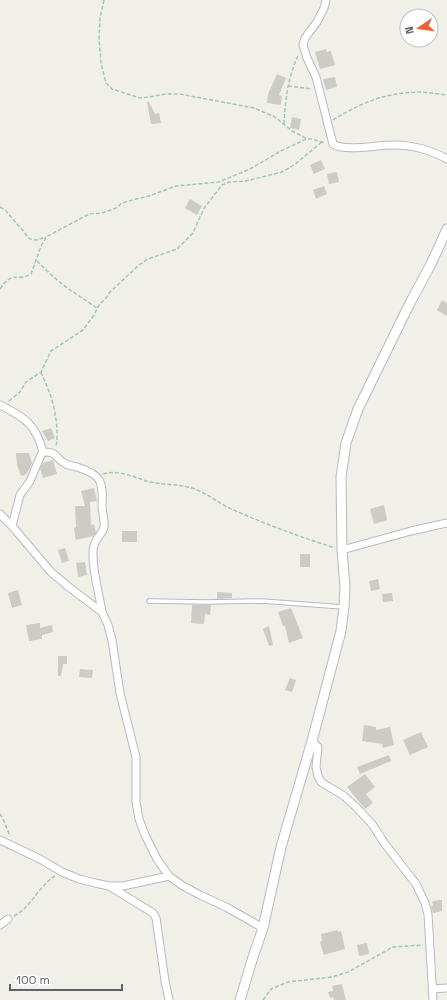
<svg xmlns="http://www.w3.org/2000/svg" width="447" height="1000" font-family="'Space Grotesk',sans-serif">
<rect width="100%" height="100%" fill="#f1f0e8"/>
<!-- building -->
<path fill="#cccbc4" d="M326,49L327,52L331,51L335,65L320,69L315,52Z
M277,74L286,78L279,95L282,96L281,105L267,103L268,94Z
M335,77L337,87L326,90L323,79Z
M147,102H149L155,114L159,113L161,123L151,124Z
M292,117L301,119L299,130L290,128Z
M321,160L325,169L314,174L310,165Z
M337,172L339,182L329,184L327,174Z
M324,186L327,194L316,199L313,190Z
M190,199L202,206L197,215L185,208Z
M442,300L447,303V316L437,310Z
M51,428L55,438L48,441L42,431Z
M16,453H29L32,463L29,470L25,475L21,476L17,465Z
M53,460L57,474L43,478L40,469L43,463Z
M94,488L97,501L90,502L91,525L94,524L96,532L93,536L76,540L74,528L76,527L75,506H85L81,491Z
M384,505L387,520L374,524L370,509Z
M122,531H137V542H122Z
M65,548L69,561L62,563L58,550Z
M300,554H310V567H300Z
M85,562L87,575L78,577L76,563Z
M378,579L380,589L371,591L369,581Z
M18,590L22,605L12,608L8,593Z
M217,592L232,593V598L217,599Z
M392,593L393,601L383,602L382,594Z
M192,605H211L210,615L205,614L204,624L191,623Z
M291,608L303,638L289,643L285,626H283L278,612Z
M40,623V628L52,625L53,632L42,635V639L29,641L26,625Z
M269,626L273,645L269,646L263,629Z
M58,656H67V664H63L61,676H58Z
M80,669L93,670L92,678L79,677Z
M290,678L296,680L292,692L285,690Z
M364,725L376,727V730L390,727L394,745L383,748L382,744L362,741Z
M421,732L428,747L410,755L403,740Z
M389,755L391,761L360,774L357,767Z
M365,774L375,787L366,794L373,803L365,809L347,787Z
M442,900V911L433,913L431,906H433L432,901Z
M338,930V932L341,931L345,949L324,955L320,942L322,941L321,934Z
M367,943L369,954L359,956L357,945Z
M342,984L346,1000H334L333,997L330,998L328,992L333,991L332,986Z"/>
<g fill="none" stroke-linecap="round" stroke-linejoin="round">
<defs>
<path id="service" d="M149,601L207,602L262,601L343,607"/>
<path id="minor" d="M326,0L324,8L317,22L305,38L303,45L307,58L316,77L333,144C345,152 376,145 391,145C410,144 431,150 447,159
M0,405C24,417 36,424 43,452
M0,514L12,526L51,572L70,588L102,612L108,625L112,640L120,693L136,757V802L139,819L145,835L157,859L169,876L183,886L200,895L226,907L263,928
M12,526L20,495L30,481L41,455L43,452C58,451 55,459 66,464C69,466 74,466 77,467C102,475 103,481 102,505C102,512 105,520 104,527C102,536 94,537 93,551C92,571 99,592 102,612
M342,550L411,531L447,523
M312,741L318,747L316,767L318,776L321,782L344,796L356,807L372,824L385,844L416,884L425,903L428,914L433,1000
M0,840L40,859L62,872L79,879L95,883L109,886H123L169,876
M109,886L153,913L156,918L165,981L169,1000
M0,925L8,919
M432,989L447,988"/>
<path id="tertiary" d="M240,1000L253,957L263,928L281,847L312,741L341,631L344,607L345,586L342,550L341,477L346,443L358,409L410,303L431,264L447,229"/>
</defs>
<!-- service casing -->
<use href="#service" stroke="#b8b9be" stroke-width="5.5"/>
<!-- minor casing -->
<use href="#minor" stroke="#b8b9be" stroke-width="9"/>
<!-- tertiary casing -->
<use href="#tertiary" stroke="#b8b9be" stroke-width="11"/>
<!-- path -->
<path stroke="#9fc8b1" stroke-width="1.5" stroke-dasharray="4 2" stroke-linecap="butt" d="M104,0L100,18L99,38L101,63L106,83L112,89L140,98L149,97L166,94H180L254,108L275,117L292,131L306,138
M288,86L312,89
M333,120C362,102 385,93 419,92C428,92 438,94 447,95
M284,124C285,101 288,77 298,56
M0,207L5,210L30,239L36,240L46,237
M37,261C45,269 53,277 62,284C74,293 86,300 98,309
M0,289C12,270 18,282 31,274L41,246L46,237L89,214L102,213L108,211L116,208L122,203L136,199L149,196L176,186L219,182L250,169L279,152L306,139H312L325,143
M41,372C43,378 46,383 48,389C55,405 59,430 56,447
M9,401L20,392L26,382L41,372L51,351L83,330L94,315L99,305L106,298L110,292L139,265L148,259L177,249L193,233L200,217L205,207L222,185L229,182L246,181L282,172L294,165L322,142
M103,474C119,469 135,478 150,482C165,485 180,484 195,489C206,493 216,501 227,507C262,523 298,536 335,548
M0,814L3,819L10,836
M14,916C32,907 38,886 55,876
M263,1000L271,989L288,982L332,977L348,972L393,947L423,945"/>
<!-- service -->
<use href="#service" stroke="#fff" stroke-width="3.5"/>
<!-- minor -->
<use href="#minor" stroke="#fff" stroke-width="7"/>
<!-- tertiary -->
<use href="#tertiary" stroke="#fff" stroke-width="9"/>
</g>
<!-- north arrow -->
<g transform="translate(419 28) rotate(257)"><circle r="19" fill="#ffffff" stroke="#bfc0c3"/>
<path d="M0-3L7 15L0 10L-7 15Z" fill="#e66339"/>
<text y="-6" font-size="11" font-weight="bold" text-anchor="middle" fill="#5f6268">N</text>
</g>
<!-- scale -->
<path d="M10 984v6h112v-6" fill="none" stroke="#5f6268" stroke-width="2"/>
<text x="16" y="984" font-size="12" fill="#5f6268" stroke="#ffffff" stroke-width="3" paint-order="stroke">100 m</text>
</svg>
